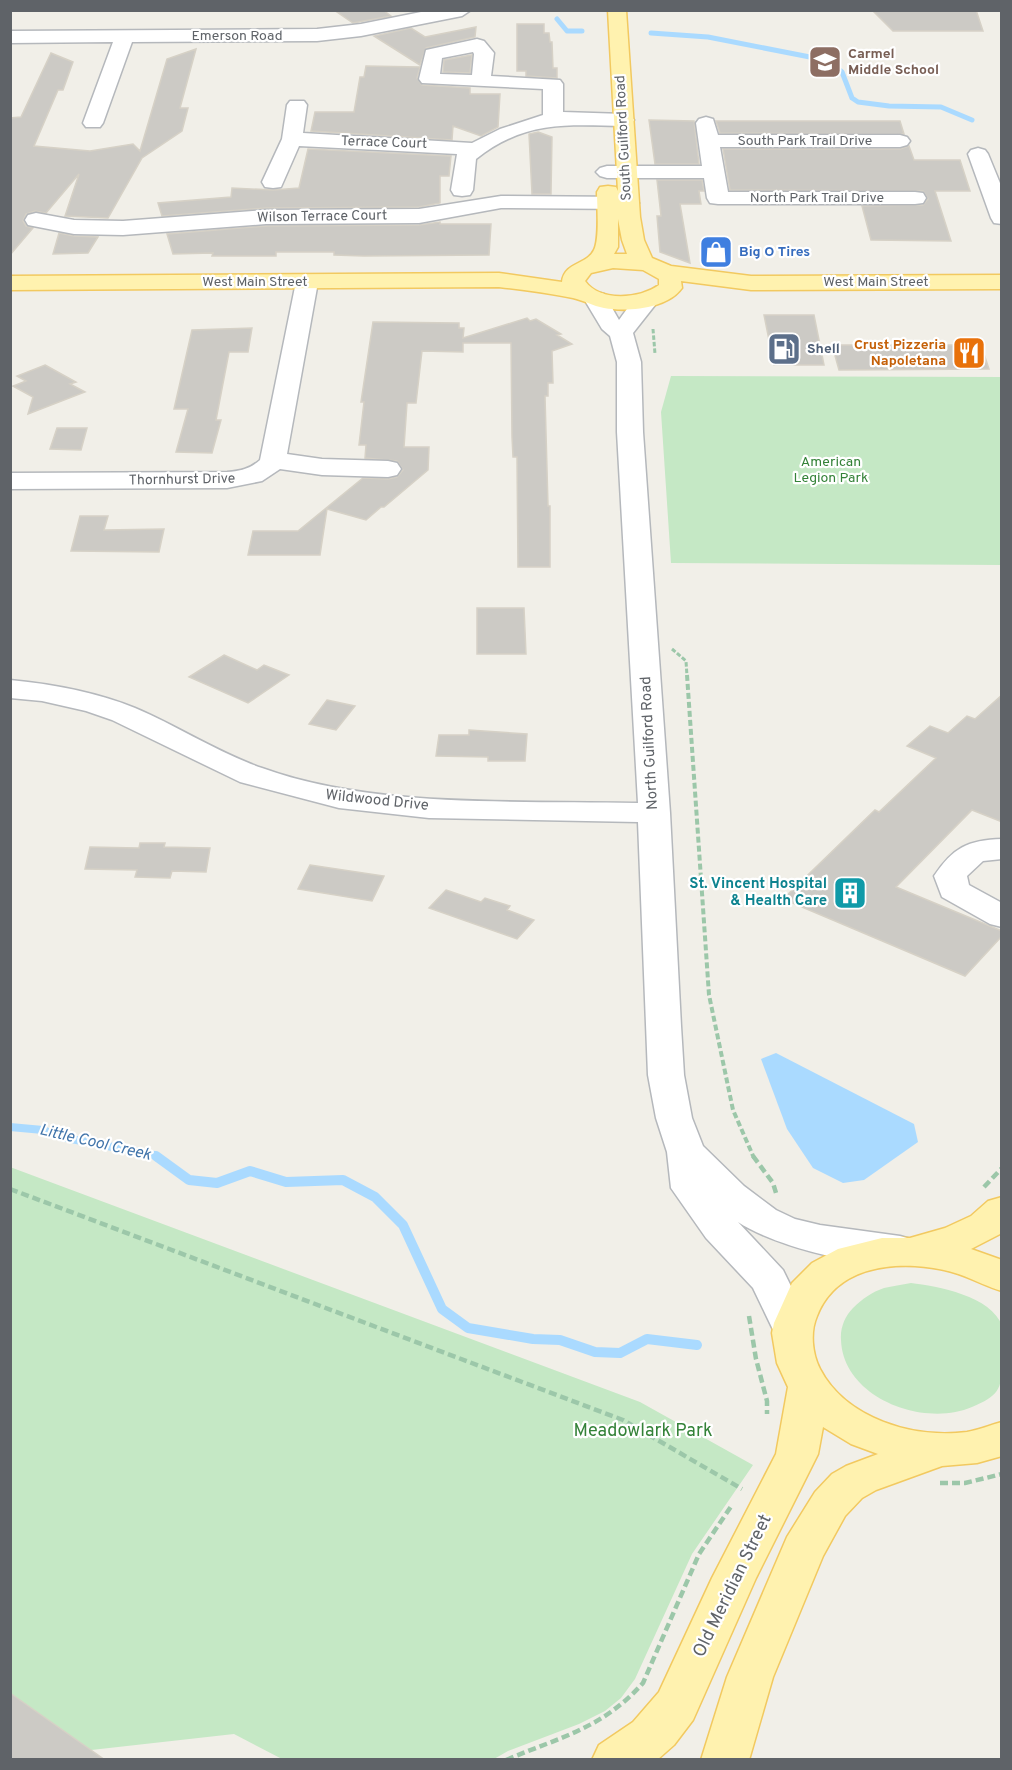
<svg xmlns="http://www.w3.org/2000/svg" width="1012" height="1770" font-family="Overpass,sans-serif">
<rect width="100%" height="100%" fill="#f1efe8"/>
<!-- green -->
<path fill="#c5e8c5" d="M671,376L1001,377V565L671,563L661,412Z
M10,1167L640,1402L753,1465L692,1554L635,1679L621,1698L605,1711L579,1724L508,1751L494,1759H282L234,1734L11,1759Z
M911,1283C937,1286 992,1296 1002,1326C1005,1337 1002,1352 1002,1363C1002,1390 998,1396 972,1407C924,1428 843,1398 841,1340C840,1328 845,1316 853,1308C862,1299 872,1292 884,1288C892,1286 902,1285 911,1283Z"/>
<!-- water -->
<path fill="#aadaff" d="M776,1053L914,1124L918,1142L864,1180L843,1183L813,1168L787,1129L761,1059Z"/>
<g fill="none" stroke-linecap="round" stroke-linejoin="round">
<!-- stream-far2 -->
<path stroke="#aadaff" stroke-width="5" d="M557,19L567,31H582
M651,33L708,37L815,58L831,63L842,72L852,98L858,102L889,106L941,107L972,120"/>
<!-- stream-far1 -->
<path stroke="#aadaff" stroke-width="8" d="M10,1127L43,1130L61,1137L154,1155L158,1158"/>
<!-- stream -->
<path stroke="#aadaff" stroke-width="10" d="M156,1156L189,1180L217,1183L250,1171L286,1182L343,1180L375,1197L403,1225L442,1309L468,1328L533,1339L560,1340L595,1352L620,1353L647,1339L697,1345"/>
</g>
<!-- building -->
<path fill="#cccac5" stroke="#d6d1c6" stroke-width="1.5" d="M334,10H383L391,16L353,23Z
M872,10H976L983,31H893Z
M517,24H544V33H549L550,42H552L553,68H557V78L526,76V71H517Z
M476,27L475,37L426,48L420,65L374,36L411,28L425,37Z
M196,49L180,108H188L182,131L142,158L108,218L65,216L79,174L46,213L35,211L26,214L23,221L26,226L33,228L10,255V118L21,117L51,53L73,62L63,90H58L34,146L90,151L133,144L140,151L167,59Z
M472,55L470,73L443,72L444,60Z
M366,66L420,67L417,78L422,85L470,88V94H500L498,127L481,136L453,126L452,140L311,131L315,112H354L360,77H364Z
M649,120L694,121L699,164H655Z
M716,121H900L904,134L720,133Z
M538,132L552,137L551,194H532L529,134Z
M909,146L914,160H960L970,191H935L951,241L871,240L862,206L923,205L928,199L923,191L730,190L723,149H900Z
M308,149L451,156L449,176H440V203L419,207L266,208L162,216L158,203L231,197L232,188L273,190L299,188Z
M657,180H702L704,191H699L701,204H680L690,263L660,252L657,216H661Z
M440,222V224H491L489,255L364,256L334,255V252H276V256H212L213,253L173,254L167,234L266,226L419,225Z
M59,233L74,236L98,237L88,253L53,254Z
M764,315H814L824,365H774Z
M527,318L530,321L536,319L561,334L557,335L572,344L552,351L553,383H548V396H545L548,506H550V567H518L517,457H513L512,437L511,343H463V352L422,351L416,403H407L404,447H429L428,470L384,507H381L366,520L327,509L320,555H248L253,531H298L363,478L388,479L397,477L403,470L397,461L365,458L366,445H359L364,402H361L373,322L459,323V328H464L463,338Z
M252,328L248,352H229L216,420H221L212,453L176,452L188,409H174L192,330Z
M832,345H981L989,369L839,370Z
M45,365L76,382L70,384L85,392L28,414L33,397L13,386L26,381L17,376Z
M57,428H87L81,450L50,449Z
M80,516H108L104,530L164,529L159,552L71,551Z
M477,608H524L526,654H477Z
M224,655L257,670L264,665L289,675L248,703L189,677Z
M1002,695V822L972,810L896,887L1002,931V936L965,976L783,899L875,810L879,812L936,758L907,746L930,726L948,733L967,716L975,719Z
M327,700L355,706L336,730L309,724Z
M469,730L527,734L525,761H488V757L436,756L439,735H469Z
M140,843H165L164,847L210,848L206,872L172,871L170,878L135,877L137,870L85,869L90,847L139,848Z
M310,865L384,876L372,901L298,889Z
M446,890L481,902L485,898L510,906L507,910L534,920L517,939L429,908Z
M10,1693L105,1760H10Z"/>
<g fill="none" stroke-linecap="round" stroke-linejoin="round">
<defs>
<path id="minor" d="M431,10H471L462,16L361,36L317,41L132,42L103,123L100,127H86L83,123L113,42L10,43V31L317,29L361,24Z
M477,39L484,41L494,53L491,76L560,80L563,84V112L624,114L631,116L634,120L631,124L624,126C567,125 525,120 476,159L473,190L470,195L462,196L454,195L451,190L457,154L299,146L281,187L273,188L265,187L262,182L282,139L287,105L290,101H304L307,105L303,133L472,143L500,129L543,115V89L422,83L419,79L426,50ZM473,52L474,54L472,75L440,74L442,58Z
M706,117L713,119L718,135H900L907,137L910,141L907,145L900,147H720L728,192H915L923,193L926,198L923,203L915,204H718L710,203L707,198L704,178H607L600,176L596,172L600,168L607,166H702L696,123L699,119Z
M978,148L985,150L988,154L1002,188V224L994,223L991,218L968,154L971,150Z
M501,196L628,197L636,198L639,203L636,208L628,209L501,208L419,223L266,224L123,235L74,234L28,225L25,220L28,215L36,213L74,220L123,221L266,210L419,209Z
M307,275L315,277L318,282L287,454L322,459L388,461L397,463L401,469L397,475L388,477L322,475L280,469L262,481L227,488L10,489V473L227,472C240,471 250,469 260,460L296,282L299,277Z
M596,292L604,294L619,320C630,306 637,290 655,295L659,300L633,333L641,362L643,432L670,813L681,1026L684,1075L692,1118L703,1146L744,1186L776,1210L795,1219L820,1225L900,1236L914,1240L920,1250L914,1260C873,1273 774,1246 738,1222L783,1270L812,1329L806,1340L792,1344L778,1340L753,1288L706,1238L671,1188L667,1152L656,1118L648,1075L638,822L429,818L339,808L240,782L112,720L86,711L42,701L10,698V680C52,684 96,692 135,708C178,726 218,753 262,768C375,809 519,800 638,803L617,432V362L610,336L602,329L584,299L588,294Z
M1002,839V859L983,861L967,876L969,885L1002,903V927L990,924L942,897L934,876C953,848 967,840 1002,839Z"/>
<path id="major" d="M608,10H626L640,217L644,240L652,258L671,266L751,276L1002,275V289L751,290L681,281L682,288C667,309 627,312 604,308C593,306 583,300 573,298C548,293 524,290 499,287L10,290V276L499,273L562,282C564,262 587,265 594,250C600,238 597,207 597,192L600,187L608,186L616,187L618,191ZM618,219L622,240L627,254H614L618,247ZM613,268L643,270L659,279V285C639,299 600,302 585,281L591,273Z
M1002,1197V1233L971,1249L1002,1260V1291C988,1287 977,1281 964,1276C949,1270 931,1267 915,1266C874,1264 833,1275 817,1316C810,1332 812,1353 820,1369C846,1419 914,1439 967,1432C979,1430 990,1425 1002,1422V1456L977,1463L942,1466L876,1490L862,1498L845,1516L823,1556L773,1677L749,1760H701L727,1677L787,1537L815,1492L832,1474L846,1466L878,1454L851,1444L823,1427L818,1454L756,1578L693,1720L674,1745L657,1760H592L599,1745L633,1722L659,1692L712,1578L776,1454L788,1387L777,1363L772,1333L774,1323L792,1283L812,1263L838,1249L882,1238H910L945,1228L971,1216L988,1201Z"/>
</defs>
<!-- minor casing -->
<use href="#minor" stroke="#b5b8bc" stroke-width="3"/>
<!-- major casing -->
<use href="#major" stroke="#f2c960" stroke-width="3"/>
<!-- path-far2 -->
<path stroke="#9cc7a9" stroke-width="3" stroke-dasharray="4.5 2" stroke-linecap="butt" d="M653,329L655,354
M672,649L686,661L687,676"/>
<!-- path-far1 -->
<path stroke="#9cc7a9" stroke-width="4" stroke-dasharray="6 3" stroke-linecap="butt" d="M687,675L709,995L733,1110L754,1158"/>
<!-- path -->
<path stroke="#9cc7a9" stroke-width="4.5" stroke-dasharray="8 4" stroke-linecap="butt" d="M753,1156L773,1183L776,1193
M984,1187L1002,1168
M10,1189L623,1420L742,1489
M749,1316L756,1359L767,1401V1414
M940,1483H965L1002,1474
M506,1760C560,1737 602,1729 643,1683L699,1554L732,1505"/>
<!-- minor -->
<use href="#minor" fill="#fff" fill-rule="evenodd"/>
<!-- major -->
<use href="#major" fill="#fff2af" fill-rule="evenodd"/>
</g>
<!-- icons -->
<defs>
<symbol id="school-square" viewBox="-11 -11 22 22"><rect x="-9" y="-9" width="18" height="18" rx="4" fill="#8d6e63" stroke="#fff"/><path d="M0-5L7-2L0 1L-7-2ZM-4 1L0 2.5L4 1V4Q0 6-4 4Z" fill="#fff"/></symbol>
<symbol id="shop-square" viewBox="-11 -11 22 22"><rect x="-9" y="-9" width="18" height="18" rx="4" fill="#3f7fe0" stroke="#fff"/><path d="M-5-2.5h2.3a2.7 3.5 0 0 1 5.4 0H5L5.5 6h-11ZM-1.5-2.5h3a1.5 2.3 0 0 0-3 0Z" fill="#fff"/></symbol>
<symbol id="fuel-square" viewBox="-11 -11 22 22"><rect x="-9" y="-9" width="18" height="18" rx="4" fill="#5c6f8a" stroke="#fff"/><path d="M-5.5-6h7V0h2V4h1.3V-2.5L3-4.5l.8-.8L6-3V5H2.5V1h-1V6h-7ZM-4.2-4.7v3.2H.2V-4.7Z" fill="#fff"/></symbol>
<symbol id="restaurant-square" viewBox="-11 -11 22 22"><rect x="-9" y="-9" width="18" height="18" rx="4" fill="#e8710a" stroke="#fff"/><path d="M-5-6h1v4h1v-4h1v4h1v-4h1v5L-1.5 .5V6h-2V.5L-5-1ZM5-6V6H3V1.5H1.5Q1.5-4 5-6Z" fill="#fff"/></symbol>
<symbol id="building-square" viewBox="-11 -11 22 22"><rect x="-9" y="-9" width="18" height="18" rx="4" fill="#0f9aa8" stroke="#fff"/><path d="M-4-6H4V6H1V3H-1V6H-4ZM-2.5-4.3h1.7v1.8h-1.7ZM.8-4.3h1.7v1.8H.8ZM-2.5-1h1.7V.8h-1.7ZM.8-1h1.7V.8H.8Z" fill="#fff"/></symbol>
</defs>
<g fill-rule="evenodd">
<use href="#school-square" x="806" y="43" width="38" height="38"/>
<use href="#shop-square" x="697" y="233" width="38" height="38"/>
<use href="#fuel-square" x="765" y="330" width="38" height="38"/>
<use href="#restaurant-square" x="950" y="334" width="38" height="38"/>
<use href="#building-square" x="831" y="874" width="38" height="38"/>
</g>
<g text-anchor="middle" dominant-baseline="central" stroke-width="4.5" stroke-linejoin="round" paint-order="stroke">
<!-- far-street labels -->
<g font-size="14" fill="#5f6368" stroke="#fff">
<text x="237" y="36">Emerson Road</text>
<text transform="translate(624 138) rotate(-93)">South Guilford Road</text>
<text x="805" y="141">South Park Trail Drive</text>
<text transform="translate(384 143) rotate(2)">Terrace Court</text>
<text x="817" y="198">North Park Trail Drive</text>
<text transform="translate(322 217) rotate(-1)">Wilson Terrace Court</text>
<text x="255" y="282">West Main Street</text>
<text x="876" y="282">West Main Street</text>
<text transform="translate(182 480) rotate(-1)">Thornhurst Drive</text>
</g>
<!-- far-education labels -->
<g font-size="14" font-weight="bold" fill="#785e54" stroke="#fff" text-anchor="start">
<text x="848" y="54">Carmel<tspan x="848" dy="16">Middle School</tspan></text>
</g>
<!-- far-shop labels -->
<g font-size="14" font-weight="bold" fill="#366cbe" stroke="#fff" text-anchor="start">
<text x="739" y="252">Big O Tires</text>
</g>
<!-- far-food labels -->
<g font-size="14" font-weight="bold" fill="#c56008" stroke="#fff" text-anchor="end">
<text x="946" y="345">Crust Pizzeria<tspan x="946" dy="16">Napoletana</tspan></text>
</g>
<!-- far-service labels -->
<g font-size="14" font-weight="bold" fill="#4e5e75" stroke="#fff" text-anchor="start">
<text x="807" y="349">Shell</text>
</g>
<!-- far-park labels -->
<g font-size="14" fill="#348238" stroke="#fff">
<text x="831" y="462">American<tspan x="831" dy="16">Legion Park</tspan></text>
</g>
<!-- street labels -->
<g font-size="15" fill="#5f6368" stroke="#fff">
<text transform="translate(650 743) rotate(-93)">North Guilford Road</text>
<text transform="translate(377 801) rotate(6)">Wildwood Drive</text>
</g>
<!-- culture labels -->
<g font-size="15" font-weight="bold" fill="#0d838f" stroke="#fff" text-anchor="end">
<text x="827" y="884">St. Vincent Hospital<tspan x="827" dy="17">&amp; Health Care</tspan></text>
</g>
<!-- water labels -->
<g font-size="16" font-style="italic" fill="#4174aa" stroke="#fff">
<text transform="translate(95 1143) rotate(13)">Little Cool Creek</text>
</g>
<!-- near-park labels -->
<g font-size="18" fill="#348238" stroke="#fff">
<text x="643" y="1431">Meadowlark Park</text>
</g>
<!-- near-street labels -->
<g font-size="18" fill="#5f6368" stroke="#fff">
<text transform="translate(733 1586) rotate(-64)">Old Meridian Street</text>
</g>
</g>
<!-- border -->
<rect width="1012" height="1770" fill="none" stroke="#5f6368" stroke-width="24"/>
</svg>
